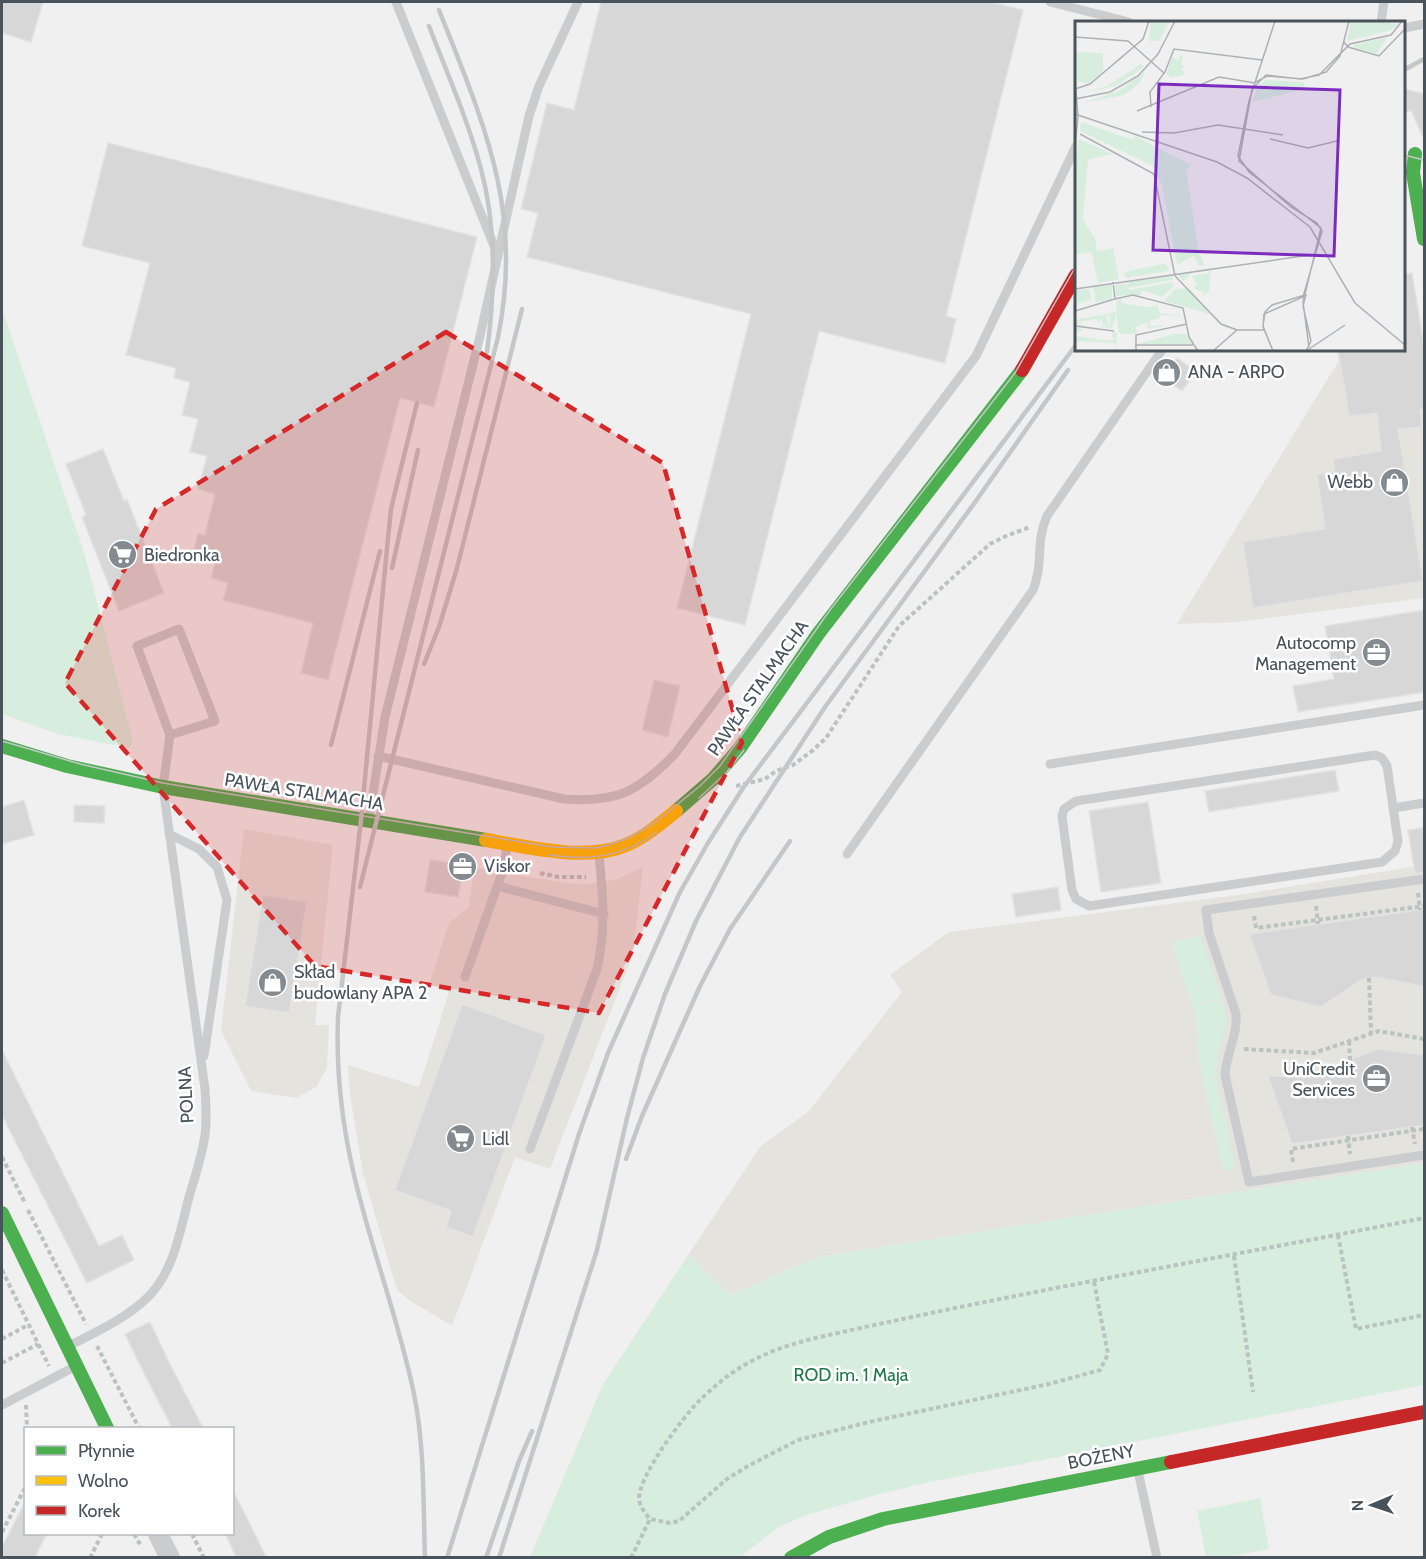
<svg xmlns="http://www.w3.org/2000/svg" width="1426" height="1559" font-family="Cabin,sans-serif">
<rect width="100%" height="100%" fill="#f1f0f0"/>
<!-- commercial -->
<path fill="#e5e3de" d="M1424,352V598L1238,622L1177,624L1340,359Z
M244,829L333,845L315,1025H329L327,1068L316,1087L296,1098L251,1091L221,1031Z
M1424,865V1163L818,1257L730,1295L688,1255L761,1146L808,1112L902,992L890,975L949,932L1238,895Z
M643,867L633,954L550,1169L515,1157L452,1326L409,1300L397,1290L363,1174L350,1094L348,1065L419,1087L449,992L429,985L449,923L468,908L475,868L567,883L585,884L615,880Z"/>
<!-- green -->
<path fill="#d7eede" d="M2,308L84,552L133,741L129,748L58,734L2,714Z
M1200,936L1222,998L1192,1005L1171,942Z
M1222,1000L1227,1021L1217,1057L1216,1079L1236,1169L1223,1171L1200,1068L1196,1017L1192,1006Z
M1424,1163V1385L925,1483L876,1495L807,1515L779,1527L740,1557H530L603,1384L688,1255L730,1295L818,1257Z
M1260,1498L1269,1549L1226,1557H1206L1197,1511Z"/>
<!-- building -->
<path fill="#d7d7d8" stroke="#e2e2e3" stroke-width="1.5" d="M2,2H43L31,42L2,33Z
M601,2H990L1023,10L946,316L956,319L945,363L819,331L745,625L677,608L751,314L527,257L538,213L521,209L547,103L574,110Z
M1404,89L1425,94V142L1411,110L1404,114Z
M108,143L477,237L434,407L400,398L328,680L301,673L313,623L223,600L228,583L211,578L217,556L194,550L198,534L205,535L215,494L198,489L207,456L190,452L198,419L182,415L190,382L174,378L176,368L126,355L150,263L82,246Z
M1412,273L1425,352V409L1420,410L1422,427L1398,429L1423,581L1253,608L1243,542L1325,529L1317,474L1335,472L1333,459L1381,451L1377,413L1349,416L1338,350H1404V274Z
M1177,358L1196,372L1182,391L1163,378Z
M103,449L124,501L127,499L164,593L119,611L82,517L86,515L66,464Z
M1425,610V692L1298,712L1293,686L1334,679L1325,626Z
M654,680L680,686L668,737L642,730Z
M1335,770L1339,791L1209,812L1205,791Z
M24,800L34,835L2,844V807Z
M1148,802L1161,883L1101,892L1089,811Z
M74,805L105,806L104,823L74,822Z
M1425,827V872L1415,874L1408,830Z
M430,860L464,865L458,897L425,892Z
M1058,887L1061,910L1016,917L1012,894Z
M263,895L307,902L289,1013L245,1006Z
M1425,909V987L1378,977L1363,979L1321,1007L1271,995L1249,934Z
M462,1004L546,1035L473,1237L446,1227L451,1211L395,1190Z
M1377,1049L1425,1055V1125L1292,1144L1268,1076L1310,1077Z
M2,1050L99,1246L122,1235L134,1260L87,1283L2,1115Z
M150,1322L169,1362L203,1428H172L137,1359L125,1334Z
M232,1489L248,1520L266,1557H236L225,1533H232Z
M26,1500V1533H47L35,1557H7L2,1555V1547Z"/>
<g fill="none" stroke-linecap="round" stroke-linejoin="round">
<!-- path -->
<path stroke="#b9c3c0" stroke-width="4" stroke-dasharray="4.5 3" stroke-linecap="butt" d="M736,786L765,779L776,771L793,765L812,751L826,738L899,626L990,544L1006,536L1030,527
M540,873L559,877H586
M1418,893L1420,910
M1316,906L1318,924
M1254,916L1256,928L1424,906
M1369,978L1371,1033
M1349,1041L1350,1060
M1244,1049L1314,1053L1379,1031L1424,1039
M1412,1127L1415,1144
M1348,1136L1350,1154
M2,1157L25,1203
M1293,1162L1291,1149L1424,1129
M28,1210L86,1324
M1338,1235L1356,1329L1424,1315
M1234,1256L1253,1392
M2,1270L49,1366
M1094,1282L1108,1354L1100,1370L1049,1384L869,1422L798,1440L748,1466L727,1479L679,1521L670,1523L650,1519C645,1513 640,1507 639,1499C638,1477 683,1417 699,1401C714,1386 731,1372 750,1362C769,1351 790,1345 811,1339C1014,1293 1220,1258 1424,1218
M2,1339L28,1325
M97,1346L139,1428
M2,1363L38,1344
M26,1405L27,1428
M2,1532L26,1486
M134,1534L141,1546
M192,1534L204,1558
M90,1558L102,1534
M631,1558L650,1519"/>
<!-- lane -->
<path stroke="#caccce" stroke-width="9" d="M396,2L498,256
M1050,2L1129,22
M1381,22L1384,2
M1404,28L1424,24
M1375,755L1382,758L1387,766L1398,841L1395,851L1382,862L1089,906L1076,899L1072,890L1062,816L1064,809L1076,801Z
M378,756L564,799C617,803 637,792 674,755L976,356L1076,146
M1050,764L1424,705
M1393,808L1424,803
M369,819L385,717L480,336L529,116L539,86L578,2
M169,834L199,849L217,867L227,900L204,1056
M847,854L1033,590C1044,563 1035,543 1047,516L1162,350
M1424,879L1206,910L1209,933L1236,1014C1238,1035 1226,1054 1225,1075L1249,1182L1424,1155
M497,886L604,914
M465,977L504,867L507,846
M530,1149L597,969C606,931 603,893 599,855
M69,1346C96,1332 125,1319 147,1298C174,1272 180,1231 189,1197C195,1177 202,1156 205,1135C207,1120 206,1105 205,1089L163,787L170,735L137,646L179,629L215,721L170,735
M2,1405L74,1367
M1138,1471L1157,1558"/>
<!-- street -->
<path stroke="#caccce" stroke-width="20" d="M158,1534L170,1558"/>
<!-- fast -->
<path stroke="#4caf50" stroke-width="14" d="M1415,154L1413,173L1424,239
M2,746L67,766L163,787L486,840
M676,811L713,779L740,748L818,634L1022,370
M2,1213L107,1428
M791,1558L829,1537L883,1519L1171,1462"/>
<!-- slow -->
<path stroke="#ffc107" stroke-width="14" d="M486,840C528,847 586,862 626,845C645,837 660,824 676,811"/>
<!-- jam -->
<path stroke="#c62828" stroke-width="14" d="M1022,370L1076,275
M1171,1462L1424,1412"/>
<!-- tram -->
<path stroke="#c5c6c8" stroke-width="1.5" d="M1404,155L1424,160
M2,741L80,764L163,783L552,847L596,848L612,844L631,837L657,821L700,786L720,766L830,610L1015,373L1076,266
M699,798L727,772L744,750
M549,855C589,861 624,857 657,832"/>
<!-- rail -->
<path stroke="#c5c6c8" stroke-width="4.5" d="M429,26C447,73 468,120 481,169C497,228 495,292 487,352
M1404,70L1424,59
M399,476L391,509L388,538L361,820L338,1017C336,1069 342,1124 354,1175C371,1249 399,1320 414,1394C425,1448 423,1503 425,1558
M397,484L417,403
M392,568L418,450
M424,664L439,627L457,568L522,309
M331,745L380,551
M360,887L498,337C524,211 484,124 439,10
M626,1159L642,1116L700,986L730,929L790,841
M447,1558L579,1134L608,1053L680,892L708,843L743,788L1076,345
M486,1558L519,1461L532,1431
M499,1558L597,1250L627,1118L643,1058L665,994L696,921L740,837L825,707L973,505L1068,370"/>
</g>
<!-- marked area -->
<path fill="#d62828" fill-opacity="0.2" stroke="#d62828" stroke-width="4.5" stroke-dasharray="12 8" stroke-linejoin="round" d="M446,332L663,463L742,743L599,1013L315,966L65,683L156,509Z"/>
<!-- icons -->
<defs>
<symbol id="shop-disc" viewBox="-11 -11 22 22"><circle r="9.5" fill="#838a90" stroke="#fff"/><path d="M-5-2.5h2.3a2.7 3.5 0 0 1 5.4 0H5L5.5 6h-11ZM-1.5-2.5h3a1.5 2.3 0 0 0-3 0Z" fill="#fff"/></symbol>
<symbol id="supermarket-disc" viewBox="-11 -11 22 22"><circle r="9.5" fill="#838a90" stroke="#fff"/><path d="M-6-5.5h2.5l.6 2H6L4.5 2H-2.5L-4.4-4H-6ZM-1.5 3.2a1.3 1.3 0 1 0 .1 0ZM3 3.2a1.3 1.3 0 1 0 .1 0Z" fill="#fff"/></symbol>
<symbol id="office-disc" viewBox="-11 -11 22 22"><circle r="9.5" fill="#838a90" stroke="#fff"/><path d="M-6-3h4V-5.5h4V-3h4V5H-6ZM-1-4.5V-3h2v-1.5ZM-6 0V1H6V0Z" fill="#fff"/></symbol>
</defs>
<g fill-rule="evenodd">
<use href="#shop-disc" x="1150" y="356" width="33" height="33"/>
<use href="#shop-disc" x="1378" y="466" width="33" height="33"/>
<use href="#supermarket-disc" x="106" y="538" width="33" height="33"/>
<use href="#office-disc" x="1360" y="636" width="33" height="33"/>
<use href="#office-disc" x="446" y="850" width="33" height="33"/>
<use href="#shop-disc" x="256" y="966" width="33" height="33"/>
<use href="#office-disc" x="1360" y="1062" width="33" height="33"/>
<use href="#supermarket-disc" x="444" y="1122" width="33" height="33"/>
</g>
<g text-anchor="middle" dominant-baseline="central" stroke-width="5" stroke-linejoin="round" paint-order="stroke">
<!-- poi labels -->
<g font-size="18" fill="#48535c" stroke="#fff" text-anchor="start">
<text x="1188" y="372">ANA - ARPO</text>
<text x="1373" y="482" text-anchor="end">Webb</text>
<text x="144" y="555">Biedronka</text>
<text x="1356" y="643" text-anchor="end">Autocomp<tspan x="1356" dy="21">Management</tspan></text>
<text x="484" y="866">Viskor</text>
<text x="294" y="972">Skład<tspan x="294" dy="21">budowlany APA 2</tspan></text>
<text x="1355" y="1069" text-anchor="end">UniCredit<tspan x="1355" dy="21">Services</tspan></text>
<text x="482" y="1139">Lidl</text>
</g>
<!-- street labels -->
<g font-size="18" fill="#48535c" stroke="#fff">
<text transform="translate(758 688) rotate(-55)">PAWŁA STALMACHA</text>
<text transform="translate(304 792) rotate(9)">PAWŁA STALMACHA</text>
<text transform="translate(186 1095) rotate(-93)">POLNA</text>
<text transform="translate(1101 1457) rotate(-11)">BOŻENY</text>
</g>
<!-- park labels -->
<g font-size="18" fill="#1d7948" stroke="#fff">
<text x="851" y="1375">ROD im. 1 Maja</text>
</g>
</g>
<!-- overview -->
<g transform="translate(1075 21)">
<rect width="330" height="330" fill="#f1f0f0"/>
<path d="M76,0H95L84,20H74ZM276,0H308L323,4L314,10L272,20ZM313,16L301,33L278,26L279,24ZM5,31L28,32V51L14,62L4,61L0,56V34ZM105,33L108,36L106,43L109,45L106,49L111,53L97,57L91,53L97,36L104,39ZM66,43L69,46L41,65L6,72L32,65ZM71,50L65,62L49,74L8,82L43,70ZM190,59L229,61L230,68L177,81L183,65ZM6,101L58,119L60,115L116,144L111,149L124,232L130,244L124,245L119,235L102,244L87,165L78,145L5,110ZM4,118L38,133L13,139L8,199L20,217L22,230L38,227L44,258L23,262L16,231L0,234V139ZM91,242L94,250L50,257L49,251ZM136,247L134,270L126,277L129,272L118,267L122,264L117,255L134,252V248L117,252L109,260L101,253ZM97,254L98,259L53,267L52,261ZM97,261L99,265L87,276L67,269L66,274L41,275L40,264L50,263L55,269ZM37,263V278L21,282L18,266ZM112,267L135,293L89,280L100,268ZM14,268L17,279L0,283V269ZM46,278L47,282L70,286L81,285V282L85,292L111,296L85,294L84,298L75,299V305L91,304L73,308L72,301L61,306L62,313H48L43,311L41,280ZM42,291L37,307L21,306L35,304L34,294L31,295L34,303L28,304L26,296L25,302L21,298L1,302L20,307L0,304V300L3,298ZM2,306L7,309L1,312L2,315L27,319H38L37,311L42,312L40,330V322L0,320V307ZM98,313H112L118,323H63Z" fill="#d7eede"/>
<path fill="none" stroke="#adb1b5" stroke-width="1.5" d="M200,0L174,80L163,135L174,151L246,207L228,281L234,326M0,16L53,20L89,52M269,21L273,26L304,35L330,8M0,58L3,96L0,124M181,61L192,55L228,58L251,51L265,35L274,0M0,68L15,63L68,18L74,0M0,78L35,71L63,55L83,33L100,0M76,86L75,71L90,51L99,28L187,39M62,90L144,56L180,62M0,93L142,141L172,157L235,206L280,282L330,324M67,111L99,112L143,104L208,114M5,113L79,153L100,255L146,303L162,309M195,118L233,127L262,120M0,268L241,233M231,273L228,285L236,320L231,330M40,278L58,274L108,287L114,316L123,330M0,290L40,278L38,261M0,305L39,310M60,324H118M61,330V314L112,303M138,330L162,309H189M198,330L188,305L190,291L197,284L230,274M198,330L188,306L189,293L228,276L247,210L242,202L216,186L164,140L177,68L191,54L225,58L244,54L275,23L316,14L327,0M231,330L270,304"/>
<path fill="#7b2cbf" fill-opacity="0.15" stroke="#7b2cbf" stroke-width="3" d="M84,63L265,69L259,235L78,229Z"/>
<rect width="330" height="330" fill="none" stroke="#48535c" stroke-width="3"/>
</g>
<!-- border -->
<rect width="1426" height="1559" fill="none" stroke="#48535c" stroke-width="6"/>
<!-- legend -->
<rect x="24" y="1427" width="210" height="108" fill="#ffffff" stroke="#b6babe" stroke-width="1.5"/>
<rect x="36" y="1446" width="30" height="9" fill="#4caf50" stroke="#b6babe" stroke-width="1.5"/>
<text x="78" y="1457" font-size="18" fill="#48535c">Płynnie</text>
<rect x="36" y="1476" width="30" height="9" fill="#ffc107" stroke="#b6babe" stroke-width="1.5"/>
<text x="78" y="1487" font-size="18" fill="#48535c">Wolno</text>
<rect x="36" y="1506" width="30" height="9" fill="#c62828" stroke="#b6babe" stroke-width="1.5"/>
<text x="78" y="1517" font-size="18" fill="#48535c">Korek</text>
<!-- north arrow -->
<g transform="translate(1372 1505) rotate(268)" stroke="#ffffff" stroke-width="4.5" paint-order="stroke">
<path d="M0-4.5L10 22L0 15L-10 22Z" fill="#48535c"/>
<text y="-9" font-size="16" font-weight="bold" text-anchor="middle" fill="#48535c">N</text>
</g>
</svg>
